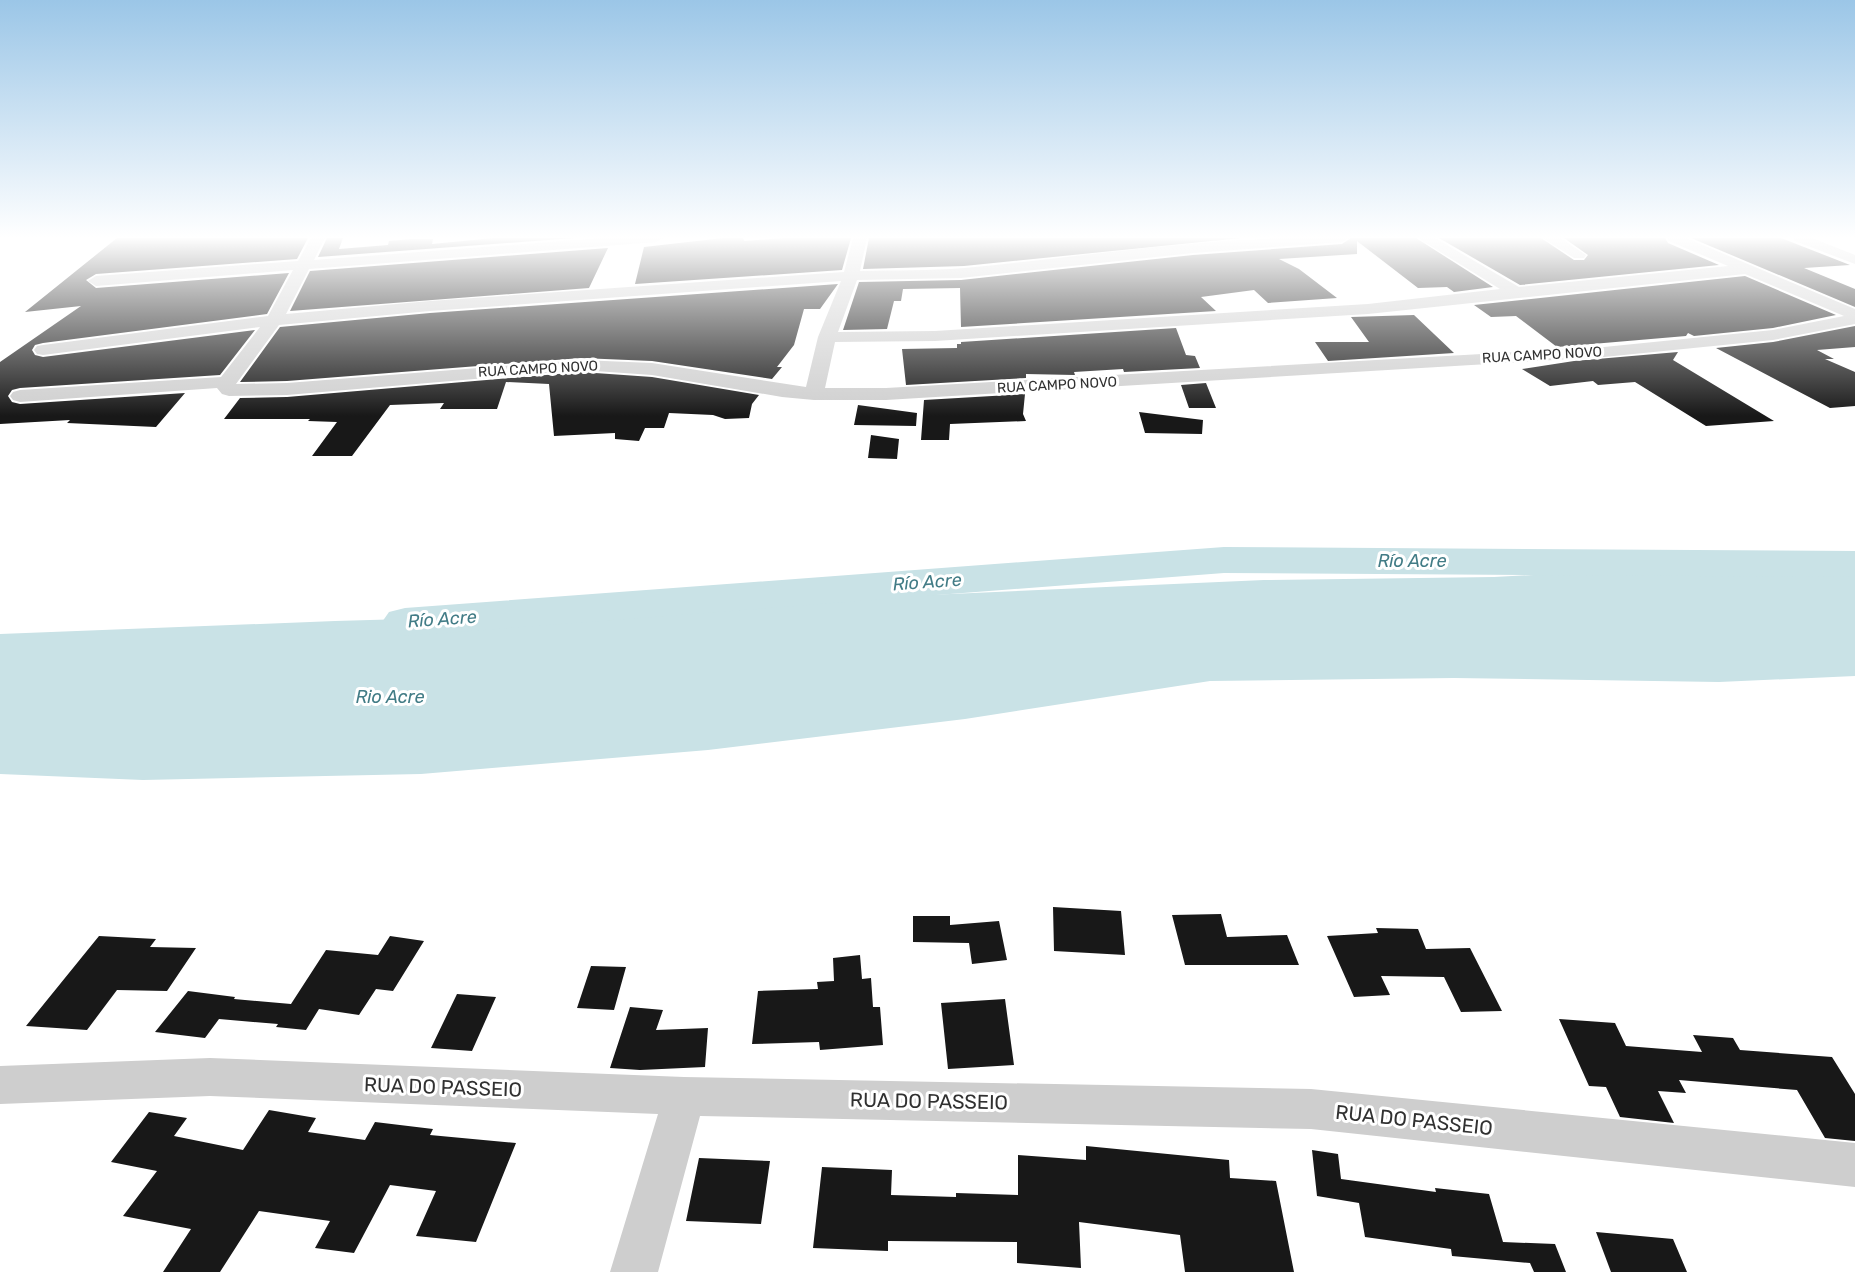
<svg xmlns="http://www.w3.org/2000/svg" width="1855" height="1272" font-family="Rubik,sans-serif">
<rect width="100%" height="100%" fill="#fff"/>
<!-- water -->
<path fill="#c9e2e6" d="M1855,558V676L1719,682L1454,678L1210,681L965,719L708,750L421,774L143,780L0,774V634L335,621L580,614L816,600L1264,580L1494,577Z"/>
<g fill="none" stroke-linecap="round" stroke-linejoin="round">
<!-- river -->
<path fill="#c9e2e6" fill-rule="evenodd" d="M1224,547L1855,551V577L1224,573L405,636L389,632L382,622L389,612L405,608Z"/>
</g>
<!-- building -->
<path fill="#181818" d="M117,238H308L297,259L96,274L86,280L96,288L289,273L267,314L43,343L35,345L32,350L35,355L43,357L255,330L220,375L20,388L12,390L8,396L12,402L20,404L185,393L156,427L67,423L70,420L0,424V362L81,306L25,312Z
M327,238H343L339,249L388,245L389,241L412,239H433L432,244L494,238H574L318,257Z
M723,238H743L744,241L784,238H851L842,270L635,284L644,247Z
M869,238H1241L964,266L863,269Z
M1351,238H1416L1493,287L1454,292L1447,287L1418,288L1357,241V254L1279,259L1299,269L1337,298L1268,303L1254,290L1201,297L1216,311L961,327L960,288L903,289L901,301H894L887,329L843,330L859,282L961,280L1193,255L1342,244Z
M1439,238H1541L1574,260H1584L1588,255L1564,238H1665L1668,243L1719,265L1520,285Z
M1691,238H1781L1850,265L1804,268L1855,289V307Z
M608,248L589,288L290,311L310,271Z
M1745,276L1836,315L1773,328L1694,336L1688,333L1686,336L1557,347L1516,316L1491,317L1474,305Z
M838,284L820,309H804L794,345L777,367H782L772,379L652,361L581,358L287,381L240,382L280,327L430,313Z
M1414,315L1454,353L1328,361L1315,342H1369L1351,317Z
M1855,326V347L1817,350L1834,359H1825L1855,372V406L1830,408L1716,348L1773,342Z
M1176,328L1186,355L1195,356L1200,368L1124,372L1123,369L1074,372L1075,375L1026,374V378L906,385L902,349L957,348V344H961V342Z
M1678,352L1673,360L1774,421L1706,426L1635,382L1598,385L1593,381L1550,386L1522,369L1574,361Z
M581,372L652,377L759,395L752,404L749,418L725,419L713,415L669,413L664,428H645L639,441L615,439V433L554,436L549,384L506,382L497,409H440L444,403L390,405L352,456H312L337,422L308,421L310,419H224L240,398L287,397Z
M1206,383L1216,408H1189L1181,385Z
M1025,394L1023,414L1026,421L950,424L949,440H921L924,400Z
M858,405L917,413L916,426L854,425Z
M1139,412L1203,420L1202,434L1145,433Z
M871,435L899,439L897,459L868,458Z
M1053,907L1121,911L1125,955L1054,951Z
M1221,914L1227,937L1287,935L1299,965H1185L1172,915Z
M913,916H950V925L999,921L1007,960L972,964L969,943L913,942Z
M1376,928L1418,929L1426,949L1470,948L1502,1011L1461,1012L1444,977L1381,976L1390,995L1354,997L1327,936L1378,933Z
M99,936L156,939L150,947L196,948L167,991L117,990L87,1030L26,1026Z
M390,936L424,941L393,991L376,989L359,1015L319,1009L306,1030L276,1027L278,1024L219,1019L205,1038L155,1032L188,991L235,997L234,999L291,1004L326,950L378,955Z
M860,955L862,979L871,978L873,1007H880L883,1045L820,1050L819,1042L752,1044L758,991L818,989L817,982L834,981L833,958Z
M591,966L626,967L614,1010L577,1008Z
M457,994L496,997L472,1051L431,1048Z
M1005,999L1014,1065L948,1069L941,1003Z
M630,1007L663,1010L656,1030L708,1028L705,1067L640,1070L610,1068Z
M1559,1019L1615,1023L1626,1046L1702,1052L1693,1035L1733,1038L1740,1050L1832,1057L1855,1094V1141L1825,1138L1797,1090L1679,1080L1686,1093L1658,1091L1674,1123L1620,1117L1606,1087L1589,1086Z
M269,1110L316,1118L308,1132L365,1140L375,1122L433,1129L430,1135L516,1143L476,1242L416,1236L436,1191L390,1185L354,1253L315,1248L330,1221L259,1211L220,1272H163L191,1229L123,1216L157,1171L111,1162L149,1112L187,1118L174,1136L243,1150Z
M1086,1146L1229,1160L1230,1178L1276,1181L1294,1272H1185L1180,1235L1079,1222L1081,1268L1017,1263V1242L888,1241V1251L813,1248L822,1167L892,1170L891,1195L956,1197V1193L1018,1195V1155L1086,1160Z
M1312,1150L1338,1154L1341,1179L1436,1192L1435,1188L1489,1194L1503,1242L1555,1244L1566,1272H1534L1530,1263L1452,1256L1451,1249L1365,1237L1359,1203L1317,1196Z
M699,1158L770,1161L761,1224L686,1221Z
M1596,1232L1673,1239L1687,1272H1611Z"/>
<g fill="none" stroke-linecap="round" stroke-linejoin="round">
<!-- minor -->
<path fill="#cecece" fill-rule="evenodd" d="M311,238H325L314,260L602,238H663L656,242L309,269L286,314L430,301L844,272L853,238H867L860,271C894,270 930,271 964,268C1092,256 1221,234 1349,238L1342,242L1193,253L961,278L857,280L838,332L935,331L1368,304L1500,289L1418,238H1435L1519,287L1728,266L1669,241L1667,238H1686L1855,309V324L1773,340L1604,357L886,400H814L782,397L652,375L581,370L287,395L229,396L222,394L217,388L20,402L13,400L10,396L13,392L20,390L221,377L260,327L43,355L37,354L34,350L37,346L43,345L268,316L293,270L96,286L88,281L96,276L298,261ZM1745,274L1844,316L1773,330L1604,347L886,388H825L835,342L935,341L1368,314ZM841,281L818,337L806,387L652,363L581,360L287,383L236,384L279,325L430,311Z
M1543,238H1560L1586,255L1584,258H1574Z
M1793,238H1812L1855,255V264L1795,241Z
M210,1058L684,1077L1311,1089L1855,1143V1187L1311,1129L700,1116L658,1272H610L658,1114L210,1096L0,1104V1066Z"/>
</g>
<!-- sky -->
<linearGradient id="sky" x2="0" y2="1"><stop stop-color="#9bc6e7"/><stop offset="0.57" stop-color="#fff"/><stop offset="1" stop-color="#fff" stop-opacity="0"/></linearGradient>
<rect width="1855" height="416" fill="url(#sky)"/>
<g text-anchor="middle" dominant-baseline="central" stroke-width="6" stroke-linejoin="round" paint-order="stroke">
<!-- far-street labels -->
<g font-size="14" fill="#313131" stroke="#fff">
<text transform="translate(1542 355) rotate(-3)">RUA CAMPO NOVO</text>
<text transform="translate(538 369) rotate(-3)">RUA CAMPO NOVO</text>
<text transform="translate(1057 385) rotate(-3)">RUA CAMPO NOVO</text>
</g>
<!-- water labels -->
<g font-size="18" font-style="italic" fill="#427c86" stroke="#fff">
<text x="1412" y="561">Río Acre</text>
<text transform="translate(927 582) rotate(-4)">Río Acre</text>
<text transform="translate(442 619) rotate(-4)">Río Acre</text>
<text x="390" y="697">Rio Acre</text>
</g>
<!-- near-street labels -->
<g font-size="20" fill="#313131" stroke="#fff">
<text transform="translate(443 1087) rotate(2)">RUA DO PASSEIO</text>
<text transform="translate(929 1101) rotate(1)">RUA DO PASSEIO</text>
<text transform="translate(1414 1120) rotate(6)">RUA DO PASSEIO</text>
</g>
</g>
</svg>
